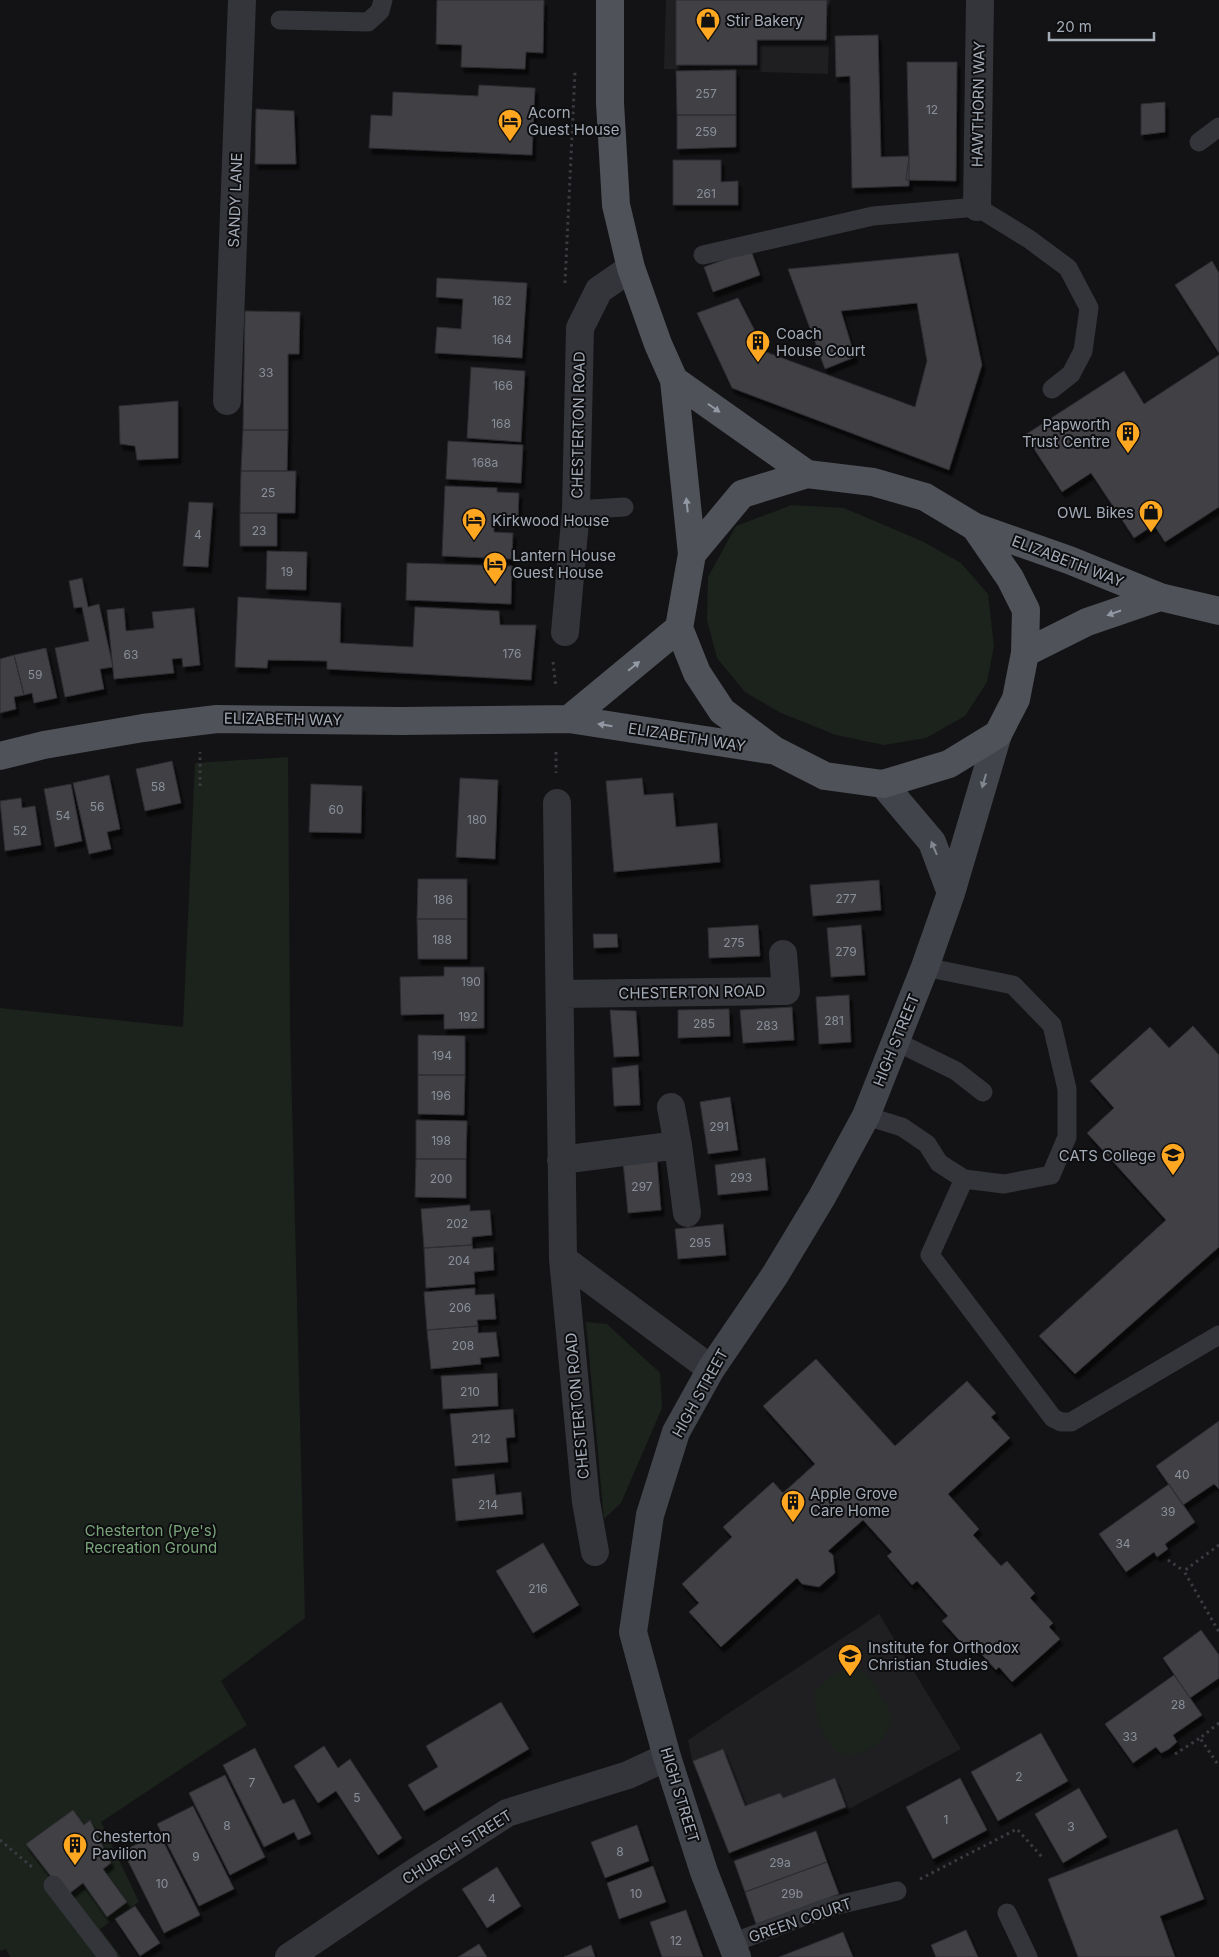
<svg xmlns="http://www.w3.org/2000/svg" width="1219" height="1957" font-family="Inter,sans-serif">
<defs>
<filter id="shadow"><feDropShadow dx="3" dy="5.5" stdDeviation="1" flood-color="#0009"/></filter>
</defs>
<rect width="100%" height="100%" fill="#131315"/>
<!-- built -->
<path fill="#1f1f22" d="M666,0H830L828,74L664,69Z
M879,1614L961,1749L847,1810L729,1853L692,1760L688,1740Z"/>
<!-- green -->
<path fill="#1b231c" d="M792,505L844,508L924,542L961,563L988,594L994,646L987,682L965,716L926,738L884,745L836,735L781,713L745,692L717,658L707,620L708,577L736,526Z
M288,757L290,1025L305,1618L221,1681L247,1725L101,1822L139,1902L100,1929L121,1957H10L6,1949L0,1951V1008L183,1027L195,763Z
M586,1322L607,1324L660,1373L662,1408L621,1503L604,1519Z
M849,1667C867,1673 870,1676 879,1692C883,1699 890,1709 891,1717C891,1742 852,1769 832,1747C819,1732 817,1712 814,1693L831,1676Z"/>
<!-- building -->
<path fill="#3f4145" stroke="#2d2d31" filter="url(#shadow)" d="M437,0H544L543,53L526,52L525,69L461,67L462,45L436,44Z
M676,0H827L826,40H757V65H676Z
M878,35L881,157L909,156V186L852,188L850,76L836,77L835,36Z
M907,62H957L956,181L906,180L909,156Z
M736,70V115H677L676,71Z
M479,85L535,88L532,155L369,148L371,115L392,116L393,92L478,96Z
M1165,102V132L1141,135V104Z
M256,109L294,111L296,164H255Z
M677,115H736V147L677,149Z
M673,160H721V182L738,181V205H673Z
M751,250L760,275L713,292L704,267Z
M958,253L982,365L949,470L732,388L697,313L738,298L766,352L915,407L927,361L917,303L841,311L855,357L825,369L788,269Z
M1212,261L1219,273V353L1175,285Z
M437,278L527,283L522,358L435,353L437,327L461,329L463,299L436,297Z
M245,311L300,312L299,354H288V430H243Z
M1219,355V507L1165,542L1154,525L1134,538L1091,473L1062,492L1025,435L1124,371L1144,404Z
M471,367L525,371L521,442L467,438Z
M178,401V458L137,460L135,446L120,444L119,406Z
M243,430H288L287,471H241Z
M448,441L523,445L521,483L446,479Z
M241,471H296L295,513H240Z
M445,486L497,488V492L519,493L518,518L494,517V532L513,533L512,559L442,556Z
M189,502L213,503L208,567L183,566Z
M240,513H277V546H240Z
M267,551L307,552L306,590L266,589Z
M407,563L512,566L511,604L406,600Z
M82,578L88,607L99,604L113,667L100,669L104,689L65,697L55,648L89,641L82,607L74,608L69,581Z
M238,597L341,603L340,643L413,647L415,607L499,611L500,625H536L531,680L327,669V661L268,660L267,668L235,667Z
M124,608L126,631L154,628L152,612L194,608L200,665L183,667L182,658L172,659L174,673L114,679L107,610Z
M46,648L57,698L34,703L32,693L24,695L14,655Z
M14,655L24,695L14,697L16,709L0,713V659Z
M172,761L181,803L145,811L136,769Z
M109,775L120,829L107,832L111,849L89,854L73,783Z
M460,778L498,780L495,859L456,857Z
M642,778L644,795L673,793L676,827L717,823L720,862L614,872L606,781Z
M71,784L82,841L55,847L44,789Z
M311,784L362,786L361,833L309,832Z
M21,798L22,808L35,806L41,845L5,851L0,801Z
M418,879H467V919H417Z
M879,880L881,910L813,916L810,885Z
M417,919H467V959H418Z
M758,925L760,956L709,958L708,928Z
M861,925L865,975L831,977L827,928Z
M593,934H617L618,947L594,948Z
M444,967H484V1028L444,1029V1014L401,1015L400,977L444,976Z
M849,995L851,1042L819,1044L816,997Z
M792,1007L794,1040L743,1043L740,1010Z
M729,1009L730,1036L678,1038V1010Z
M610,1010L636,1011L639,1056L614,1057Z
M1193,1026L1219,1055V1247L1075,1374L1039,1336L1166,1220L1087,1133L1114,1108L1090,1081L1150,1027L1169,1048Z
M418,1035L465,1036V1075H418Z
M638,1065L640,1105L614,1106L612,1068Z
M418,1075H465L464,1115L418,1114Z
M730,1097L738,1150L708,1154L700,1102Z
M416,1120L467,1121L466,1159H416Z
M765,1158L768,1190L718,1195L715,1165Z
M416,1159H466V1198L415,1197Z
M657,1159L661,1210L628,1213L623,1162Z
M470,1205V1211L490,1210L492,1235L472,1237V1245L424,1248L421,1209Z
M723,1224L726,1255L678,1259L675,1229Z
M472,1245L473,1249L493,1247L494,1270L474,1272L475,1284L426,1288L424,1248Z
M475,1288V1295L494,1294L496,1319L477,1320L478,1326L427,1330L424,1292Z
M478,1326V1333L496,1332L499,1356L480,1358L481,1364L431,1369L427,1330Z
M816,1359L895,1446L967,1381L996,1413L991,1417L1010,1438L948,1494L979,1529L973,1535L1001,1566L1007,1561L1035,1593L1030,1598L1053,1623L1049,1627L1060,1639L1012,1682L999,1667L996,1670L973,1645L968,1650L942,1621L948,1616L917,1581L912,1585L887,1556L892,1552L863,1520L828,1551L833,1555L835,1573L819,1587L802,1584L797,1578L721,1647L689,1612L699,1603L682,1584L732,1537L723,1527L773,1482L783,1493L815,1464L763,1406Z
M497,1373L498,1406L443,1409L441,1376Z
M513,1409L515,1437L506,1438L508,1462L455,1466L450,1414Z
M1219,1421V1489L1214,1484L1183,1505L1156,1466Z
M494,1474L496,1495L521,1492L523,1514L456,1521L452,1479Z
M1169,1484L1195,1522L1165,1544L1168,1549L1157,1557L1154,1552L1126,1572L1099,1534Z
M543,1543L579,1605L533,1633L496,1571Z
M1201,1630L1219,1655V1678L1190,1698L1163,1658Z
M1174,1675L1202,1715L1173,1735L1177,1742L1169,1749L1161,1753L1156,1747L1133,1763L1105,1724Z
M501,1702L529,1749L424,1811L408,1785L438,1767L426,1746Z
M1041,1733L1068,1781L998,1821L971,1772Z
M324,1746L338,1768L350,1759L402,1838L378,1855L336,1791L318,1803L294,1766Z
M255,1748L283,1804L294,1799L311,1834L298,1840L294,1832L264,1847L223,1765Z
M723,1749L745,1806L780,1793L783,1798L835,1778L846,1807L729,1853L693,1761Z
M225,1775L265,1857L230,1875L189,1793Z
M960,1778L987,1830L933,1859L906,1807Z
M1079,1788L1107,1837L1063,1863L1035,1814Z
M193,1806L234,1889L199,1906L157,1824Z
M73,1810L84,1825L90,1820L111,1863L103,1869L127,1902L107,1917L83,1883L66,1896L26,1844Z
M637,1825L649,1861L605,1878L591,1842Z
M1177,1829L1204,1899L1160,1916L1175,1957H1078L1048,1879Z
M816,1831L827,1862L745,1892L734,1861Z
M159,1833L200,1915L164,1933L123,1851Z
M827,1862L839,1894L756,1924L745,1892Z
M653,1866L666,1902L619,1919L607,1883Z
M497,1867L521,1906L487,1928L462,1889Z
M135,1906L160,1943L140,1956L115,1919Z
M686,1910L703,1957H662L650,1922Z
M966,1930L978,1957H936L931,1945Z
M843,1932L853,1957H779Z
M479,1944L487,1957H458Z
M591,1945L595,1957H564Z"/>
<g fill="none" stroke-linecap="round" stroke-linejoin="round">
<!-- path -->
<path stroke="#3a3c42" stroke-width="3" stroke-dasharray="2.5 4" stroke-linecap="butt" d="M565,283L575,72
M553,662L556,688
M556,752V773
M200,786V752
M1219,1545L1184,1571L1219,1632
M1168,1560L1184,1571
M1219,1723L1200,1738L1219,1766
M1175,1754L1200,1738
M0,1840L32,1867
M920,1879L1017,1829L1042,1857"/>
<!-- lane -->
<path stroke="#34353a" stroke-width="19" d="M280,20L368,22L380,11L383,0
M1199,142L1219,127
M703,255L873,216L977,207L1029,239L1068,268L1089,308L1083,351L1071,374L1052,389
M576,510L624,507
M895,1041L956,1071L983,1092
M866,1116L902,1127L927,1144L939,1163L964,1179L1004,1184L1051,1175L1067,1137V1089L1052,1025L1013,985L925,967
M964,1179L930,1255L1053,1418L1061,1422H1071L1219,1335
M53,1885L108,1957
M1007,1913L1028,1957
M732,1943L829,1907L897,1891"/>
<!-- street -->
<path stroke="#34353a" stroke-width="28" d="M977,207L980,0
M227,401L242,0
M565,632L576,510L580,328L599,290L631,268
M557,803L563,1259L586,1502L595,1552
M561,994L786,991L783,954
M671,1107L678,1145L687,1213
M561,1160L678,1145
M563,1259L711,1369
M289,1957L415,1872L507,1813L628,1775L667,1757"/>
<!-- secondary -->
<path stroke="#42444b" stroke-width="28" d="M883,784L932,842L951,893
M737,1957L704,1872L667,1757L633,1632L650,1515L676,1432L711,1369L775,1275L822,1197L866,1116L925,967L951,893L998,734"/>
<!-- primary -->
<path stroke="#50525a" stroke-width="28" d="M610,0V103L616,205L631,268L658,344L674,380L692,554
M674,380L807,474
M807,474L873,482L925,497L975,527L1010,578L1026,610L1025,653L1016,699L998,734L949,764L883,784L825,776L774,750L722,711L697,673L679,628L692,554L742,494Z
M975,527L1069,560L1160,597L1219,611
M1025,653L1087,622L1160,597
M569,719L679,628
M0,756L44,745L143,728L217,719L401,721L569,719L770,750"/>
</g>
<!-- one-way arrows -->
<defs><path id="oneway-solid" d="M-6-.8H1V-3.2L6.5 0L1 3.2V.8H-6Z" transform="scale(1.25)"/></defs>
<g fill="#9299a4">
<use href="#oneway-solid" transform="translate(714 408) rotate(35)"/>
<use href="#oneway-solid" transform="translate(687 505) rotate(-96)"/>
<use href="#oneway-solid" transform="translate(1114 613) rotate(161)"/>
<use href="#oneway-solid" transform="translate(634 666) rotate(-39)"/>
<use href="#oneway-solid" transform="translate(605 725) rotate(-171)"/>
</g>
<g fill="#818791">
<use href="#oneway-solid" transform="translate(984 781) rotate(106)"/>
<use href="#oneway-solid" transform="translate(934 848) rotate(-113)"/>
</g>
<!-- icons -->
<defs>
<symbol id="shop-pin" viewBox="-11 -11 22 30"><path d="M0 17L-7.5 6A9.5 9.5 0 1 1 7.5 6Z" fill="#ffa721" stroke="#0e0e10"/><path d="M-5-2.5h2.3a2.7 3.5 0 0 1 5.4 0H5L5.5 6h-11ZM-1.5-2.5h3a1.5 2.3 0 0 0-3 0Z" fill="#111"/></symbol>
<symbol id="hotel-pin" viewBox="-11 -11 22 30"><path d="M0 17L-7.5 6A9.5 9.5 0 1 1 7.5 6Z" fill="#ffa721" stroke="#0e0e10"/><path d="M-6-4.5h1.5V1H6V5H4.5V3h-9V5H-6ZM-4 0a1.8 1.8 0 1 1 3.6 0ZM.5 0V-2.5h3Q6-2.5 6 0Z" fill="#111"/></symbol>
<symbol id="building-pin" viewBox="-11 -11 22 30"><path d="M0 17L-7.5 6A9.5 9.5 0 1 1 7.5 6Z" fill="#ffa721" stroke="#0e0e10"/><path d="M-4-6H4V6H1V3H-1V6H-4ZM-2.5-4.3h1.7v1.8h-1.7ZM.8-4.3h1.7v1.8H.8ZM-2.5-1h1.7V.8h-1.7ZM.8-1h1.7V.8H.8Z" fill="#111"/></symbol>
<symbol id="school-pin" viewBox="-11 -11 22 30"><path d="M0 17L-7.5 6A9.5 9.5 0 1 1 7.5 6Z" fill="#ffa721" stroke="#0e0e10"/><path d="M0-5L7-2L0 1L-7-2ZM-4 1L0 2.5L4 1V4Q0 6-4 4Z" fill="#111"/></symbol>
<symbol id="university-pin" viewBox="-11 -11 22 30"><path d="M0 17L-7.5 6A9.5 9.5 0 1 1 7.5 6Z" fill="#ffa721" stroke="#0e0e10"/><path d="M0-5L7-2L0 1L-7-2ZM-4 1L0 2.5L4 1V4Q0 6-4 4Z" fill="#111"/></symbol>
</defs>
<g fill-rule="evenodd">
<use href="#shop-pin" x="694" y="6" width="28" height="38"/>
<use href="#hotel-pin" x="496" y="107" width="28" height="38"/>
<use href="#building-pin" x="744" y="328" width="28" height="38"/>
<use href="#building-pin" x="1114" y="419" width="28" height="38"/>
<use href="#shop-pin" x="1137" y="498" width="28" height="38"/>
<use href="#hotel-pin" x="460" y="506" width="28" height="38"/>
<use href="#hotel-pin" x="481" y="550" width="28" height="38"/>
<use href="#school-pin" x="1159" y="1141" width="28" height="38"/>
<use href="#building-pin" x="779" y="1488" width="28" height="38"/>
<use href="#university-pin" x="836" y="1642" width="28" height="38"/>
<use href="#building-pin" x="61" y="1831" width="28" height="38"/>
</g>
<g text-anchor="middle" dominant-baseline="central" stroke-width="4" stroke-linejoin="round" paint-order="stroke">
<!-- number labels -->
<g font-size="12" fill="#8a909a">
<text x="706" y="93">257</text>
<text x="932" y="109">12</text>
<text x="706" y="131">259</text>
<text x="706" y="193">261</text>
<text x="502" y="300">162</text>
<text x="502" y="339">164</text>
<text x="266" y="372">33</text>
<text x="503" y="385">166</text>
<text x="501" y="423">168</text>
<text x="485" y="462">168a</text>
<text x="268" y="492">25</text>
<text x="259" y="530">23</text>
<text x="198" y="534">4</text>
<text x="287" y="571">19</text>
<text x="512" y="653">176</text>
<text x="131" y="654">63</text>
<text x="35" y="674">59</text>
<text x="158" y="786">58</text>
<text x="97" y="806">56</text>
<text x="336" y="809">60</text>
<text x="63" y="815">54</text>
<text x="477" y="819">180</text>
<text x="20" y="830">52</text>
<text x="846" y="898">277</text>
<text x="443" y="899">186</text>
<text x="442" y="939">188</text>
<text x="734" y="942">275</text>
<text x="846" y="951">279</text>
<text x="471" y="981">190</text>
<text x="468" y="1016">192</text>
<text x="834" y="1020">281</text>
<text x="704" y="1023">285</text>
<text x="767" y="1025">283</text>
<text x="442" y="1055">194</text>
<text x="441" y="1095">196</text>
<text x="719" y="1126">291</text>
<text x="441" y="1140">198</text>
<text x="741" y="1177">293</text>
<text x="441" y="1178">200</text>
<text x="642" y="1186">297</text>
<text x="457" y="1223">202</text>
<text x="700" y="1242">295</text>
<text x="459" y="1260">204</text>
<text x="460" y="1307">206</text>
<text x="463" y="1345">208</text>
<text x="470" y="1391">210</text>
<text x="481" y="1438">212</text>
<text x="1182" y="1474">40</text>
<text x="488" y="1504">214</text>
<text x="1168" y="1511">39</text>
<text x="1123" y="1543">34</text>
<text x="538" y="1588">216</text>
<text x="1178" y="1704">28</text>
<text x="1130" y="1736">33</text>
<text x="1019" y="1776">2</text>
<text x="252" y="1782">7</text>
<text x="357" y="1797">5</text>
<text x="946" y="1819">1</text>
<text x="227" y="1825">8</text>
<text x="1071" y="1826">3</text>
<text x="620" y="1851">8</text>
<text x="196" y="1856">9</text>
<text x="780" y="1862">29a</text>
<text x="162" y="1883">10</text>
<text x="636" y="1893">10</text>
<text x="792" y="1893">29b</text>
<text x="492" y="1898">4</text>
<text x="676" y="1940">12</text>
</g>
<!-- poi labels -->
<g font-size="15" fill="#a3abb7" stroke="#0e0e10" text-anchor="start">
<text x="726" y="20">Stir Bakery</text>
<text x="528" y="112">Acorn<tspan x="528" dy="17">Guest House</tspan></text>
<text x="776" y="333">Coach<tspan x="776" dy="17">House Court</tspan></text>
<text x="1110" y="424" text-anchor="end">Papworth<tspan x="1110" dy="17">Trust Centre</tspan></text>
<text x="1134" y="512" text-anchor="end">OWL Bikes</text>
<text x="492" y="520">Kirkwood House</text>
<text x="512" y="555">Lantern House<tspan x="512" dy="17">Guest House</tspan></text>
<text x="1156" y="1155" text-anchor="end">CATS College</text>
<text x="810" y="1493">Apple Grove<tspan x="810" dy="17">Care Home</tspan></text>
<text x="868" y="1647">Institute for Orthodox<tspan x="868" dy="17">Christian Studies</tspan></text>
<text x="92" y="1836">Chesterton<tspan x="92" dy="17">Pavilion</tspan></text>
</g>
<!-- street labels -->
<g font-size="15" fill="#a3abb7" stroke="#0e0e10">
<text transform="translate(978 104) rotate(-89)">HAWTHORN WAY</text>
<text transform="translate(235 200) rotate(-88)">SANDY LANE</text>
<text transform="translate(578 425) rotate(-89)">CHESTERTON ROAD</text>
<text transform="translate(1068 561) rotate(21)">ELIZABETH WAY</text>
<text transform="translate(283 719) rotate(1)">ELIZABETH WAY</text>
<text transform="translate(687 737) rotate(9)">ELIZABETH WAY</text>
<text transform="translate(692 992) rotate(-1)">CHESTERTON ROAD</text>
<text transform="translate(896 1040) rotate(-68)">HIGH STREET</text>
<text transform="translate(700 1393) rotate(-61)">HIGH STREET</text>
<text transform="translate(577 1406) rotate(-95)">CHESTERTON ROAD</text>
<text transform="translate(680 1795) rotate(73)">HIGH STREET</text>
<text transform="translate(457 1847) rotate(-32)">CHURCH STREET</text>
<text transform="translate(800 1920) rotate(-19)">GREEN COURT</text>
</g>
<!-- park labels -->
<g font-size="15" fill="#79a479" stroke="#0e0e10">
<text x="151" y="1530">Chesterton (Pye's)<tspan x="151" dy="17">Recreation Ground</tspan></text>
</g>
</g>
<!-- scale -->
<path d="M1049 32v8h105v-8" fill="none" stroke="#a3abb7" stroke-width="2.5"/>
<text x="1056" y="32" font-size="15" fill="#a3abb7" stroke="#0e0e10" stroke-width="4" paint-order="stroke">20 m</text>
</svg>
